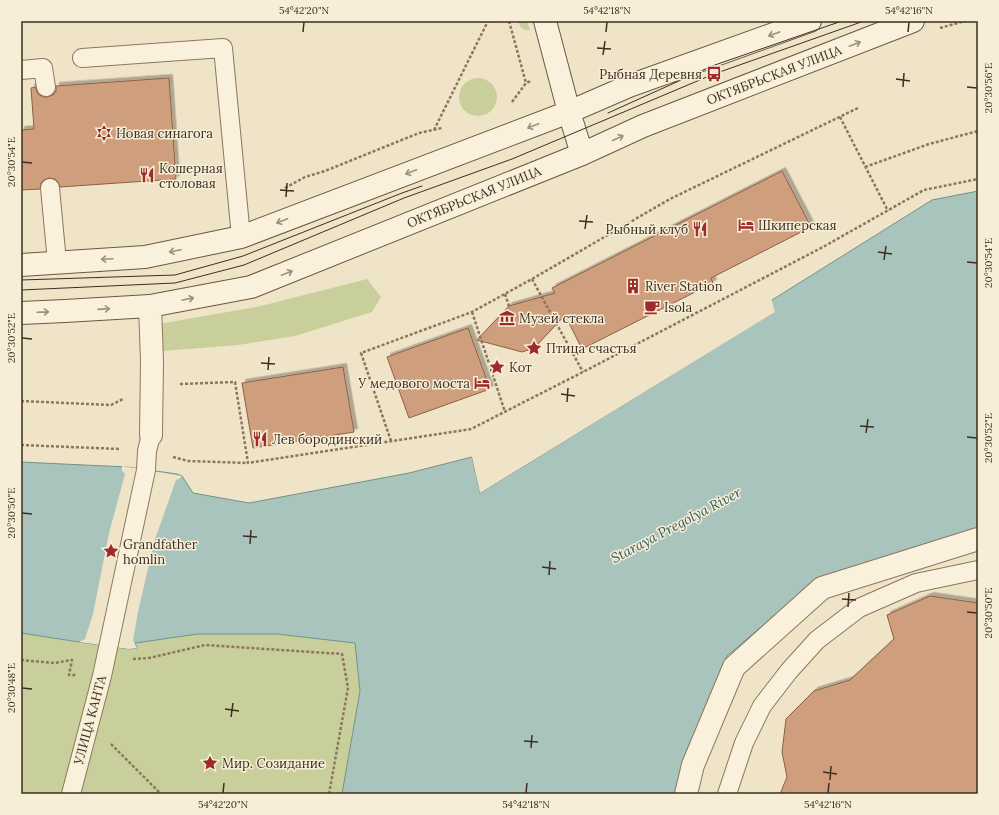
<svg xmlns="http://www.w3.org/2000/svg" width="999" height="815" font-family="Lora,serif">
<defs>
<filter id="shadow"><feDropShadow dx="3.5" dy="-3.5" stdDeviation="0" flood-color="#0004"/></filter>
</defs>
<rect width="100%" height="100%" fill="#f0e4c8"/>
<!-- green -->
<path fill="#c9cf9b" d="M518,21H527L530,30H525L521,28Z
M459 97a19 19 0 1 1 38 0a19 19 0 1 1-38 0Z
M367,279L381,297L372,312L295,336L238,345L163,351L159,324L261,306Z
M21,633L79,642L134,643L198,634H277L355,643L360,691L342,794H21Z"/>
<!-- water -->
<path fill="#a9c4bc" stroke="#6f938a" d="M978,191V529L816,580L727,656L685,759L677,794H342L360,691L355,643L277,634H198L135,643L137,648L129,649L79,642L21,633V462L127,467L177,474L182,476L193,493L249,503L409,473L472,457L480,493L774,312L772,300L932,200Z"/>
<!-- pier -->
<path fill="#f0e4c8" d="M772,300L775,312L480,493L472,457L474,456L481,490L772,311L770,301Z
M122,466L182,476L179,479L176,480L154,542L138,612L133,640L137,648L129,649L79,642L85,639L93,614L109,533L125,474L122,471Z"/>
<!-- building -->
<path fill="#cf9f7d" stroke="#8d5f41" filter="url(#shadow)" d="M169,78L176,179L60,187L58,182L55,179L49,178L44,180L41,183L40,189L21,190V130L34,129L31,88L35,87L38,94L43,97H47L53,95L56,91V86Z
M782,171L811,227L711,278L713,283L582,349L565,315L534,348L522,352L477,340L509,306L555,293L552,288Z
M468,328L490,389L409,418L387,357Z
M343,367L354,432L253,448L242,383Z
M930,596L978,603V794H780L787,777L782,752L786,719L814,691L850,680L894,639L887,615Z"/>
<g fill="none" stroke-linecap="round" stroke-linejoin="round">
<defs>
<path id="lane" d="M82,58L223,48L241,237
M21,70L43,68L46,87
M50,188L57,262
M71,794L102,676L146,470L147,451L151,435
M727,794L744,743L762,706L789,671L817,640L859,608L916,583L978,570"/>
<path id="street" d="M150,306L152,361L151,435
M686,794L693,765L734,667L822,588L978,539"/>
<path id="secondary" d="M545,21L569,112L582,154
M21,265L145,257L241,237L569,112L629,86L810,21
M21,313L65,311L150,306L251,287L582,154L643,126L913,21"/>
</defs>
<!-- lane casing -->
<use href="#lane" stroke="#8d765c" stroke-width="20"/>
<!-- street casing -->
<use href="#street" stroke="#8d765c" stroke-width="24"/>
<!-- secondary casing -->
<use href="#secondary" stroke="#6f573f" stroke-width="24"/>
<!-- path -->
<path stroke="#8d765c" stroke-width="2.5" stroke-dasharray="3 2" stroke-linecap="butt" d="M509,21L526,83
M940,28L965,21
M512,102L526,83L531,81
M840,117L888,211
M434,130L488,21
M865,167L929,144L978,131
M285,188L305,177L325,171L419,133L442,128
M532,279L583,372
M505,294L509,306
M472,312L505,412
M180,384L235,382L248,463L471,429L583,372L823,247L924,190L978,179
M21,401L111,405L123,399
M391,441L361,353L472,312L532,279L670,199L858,108
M21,445L120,449
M173,457L188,461L248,463
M133,659L149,658L205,645L342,654L348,688L329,794
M21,660L54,663L72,660L69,675H76
M111,744L161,794"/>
<!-- lane -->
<use href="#lane" stroke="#faf1dc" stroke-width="18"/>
<!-- street -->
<use href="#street" stroke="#faf1dc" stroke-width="22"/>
<!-- secondary -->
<use href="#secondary" stroke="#faf1dc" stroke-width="22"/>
<!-- tram -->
<path stroke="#3d2e20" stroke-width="1" d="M608,113L712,66L842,21
M21,280L175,275L243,256L402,193L422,186
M21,290L175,283L244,265L404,198L512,159L714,74L864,21"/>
</g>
<!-- one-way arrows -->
<defs><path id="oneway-shaft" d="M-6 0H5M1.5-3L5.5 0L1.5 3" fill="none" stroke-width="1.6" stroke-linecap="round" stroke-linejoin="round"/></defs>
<g stroke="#9c907e">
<use href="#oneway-shaft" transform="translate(774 34) rotate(160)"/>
<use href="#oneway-shaft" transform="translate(855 44) rotate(-21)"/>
<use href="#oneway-shaft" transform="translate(533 126) rotate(159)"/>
<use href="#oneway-shaft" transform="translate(618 138) rotate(-24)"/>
<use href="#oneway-shaft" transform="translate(411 172) rotate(159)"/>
<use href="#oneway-shaft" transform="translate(282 221) rotate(159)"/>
<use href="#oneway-shaft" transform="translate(175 251) rotate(168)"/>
<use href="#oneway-shaft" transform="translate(107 259) rotate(177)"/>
<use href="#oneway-shaft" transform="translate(287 273) rotate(-22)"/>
<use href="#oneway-shaft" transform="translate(188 299) rotate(-10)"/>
<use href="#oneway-shaft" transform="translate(104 309) rotate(-4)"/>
<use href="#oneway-shaft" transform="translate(43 312) rotate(-2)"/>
</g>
<!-- ticks -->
<path fill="none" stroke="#3d2e20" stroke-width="1.5" d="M303,32L304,22M606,32L607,22M908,32L909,22M597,48L611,49M603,55L605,41M896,79L910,81M903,87L904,73M967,87L977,88M22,162L32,163M280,190L294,191M286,197L287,183M579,221L593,222M585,229L587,215M878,252L892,254M884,260L886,246M967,262L977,263M22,338L32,339M261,363L275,364M268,370L269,357M561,394L575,396M567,402L568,388M860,426L874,427M866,433L868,419M967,437L977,438M22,513L32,514M243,536L257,537M250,544L251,530M542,567L556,569M549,575L550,561M842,599L856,600M848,607L849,593M967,612L977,613M22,688L32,689M225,709L239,711M231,717L233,703M524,741L538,742M531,748L532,735M823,772L837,774M830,780L831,766M223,793L224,783M526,793L527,783M828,793L829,783"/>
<!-- icons -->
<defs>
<symbol id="bus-bare" viewBox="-9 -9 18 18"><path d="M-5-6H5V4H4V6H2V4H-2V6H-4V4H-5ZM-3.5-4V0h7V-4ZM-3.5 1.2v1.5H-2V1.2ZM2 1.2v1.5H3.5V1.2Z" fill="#9e2a2b" stroke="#f7eed8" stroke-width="2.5" paint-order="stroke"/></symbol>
<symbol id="synagogue-bare" viewBox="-9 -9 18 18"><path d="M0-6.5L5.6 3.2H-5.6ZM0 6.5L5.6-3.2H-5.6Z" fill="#9e2a2b" stroke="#f7eed8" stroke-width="2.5" paint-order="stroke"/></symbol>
<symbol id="restaurant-bare" viewBox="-9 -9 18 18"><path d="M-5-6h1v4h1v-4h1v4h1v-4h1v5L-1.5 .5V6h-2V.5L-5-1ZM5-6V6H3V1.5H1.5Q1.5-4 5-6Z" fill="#9e2a2b" stroke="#f7eed8" stroke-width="2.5" paint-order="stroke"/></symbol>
<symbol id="hotel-bare" viewBox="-9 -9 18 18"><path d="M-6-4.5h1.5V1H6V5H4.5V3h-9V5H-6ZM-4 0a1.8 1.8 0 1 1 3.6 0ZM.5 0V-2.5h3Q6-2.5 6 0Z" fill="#9e2a2b" stroke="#f7eed8" stroke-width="2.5" paint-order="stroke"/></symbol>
<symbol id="building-bare" viewBox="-9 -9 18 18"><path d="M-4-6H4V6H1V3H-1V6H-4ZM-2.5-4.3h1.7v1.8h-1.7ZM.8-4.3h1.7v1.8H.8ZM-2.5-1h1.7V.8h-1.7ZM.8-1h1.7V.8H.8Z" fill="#9e2a2b" stroke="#f7eed8" stroke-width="2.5" paint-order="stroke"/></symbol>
<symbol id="cafe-bare" viewBox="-9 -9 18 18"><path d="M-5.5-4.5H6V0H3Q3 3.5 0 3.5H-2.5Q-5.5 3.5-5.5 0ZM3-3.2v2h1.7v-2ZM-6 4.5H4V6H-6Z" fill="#9e2a2b" stroke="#f7eed8" stroke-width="2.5" paint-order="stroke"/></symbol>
<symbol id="museum-bare" viewBox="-9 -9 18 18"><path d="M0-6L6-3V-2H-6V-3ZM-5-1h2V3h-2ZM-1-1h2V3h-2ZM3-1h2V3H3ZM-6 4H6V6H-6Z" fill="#9e2a2b" stroke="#f7eed8" stroke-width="2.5" paint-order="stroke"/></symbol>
<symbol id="sight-bare" viewBox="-9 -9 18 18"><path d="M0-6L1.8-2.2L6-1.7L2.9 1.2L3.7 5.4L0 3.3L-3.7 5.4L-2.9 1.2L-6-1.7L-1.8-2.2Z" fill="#9e2a2b" stroke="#f7eed8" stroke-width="2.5" paint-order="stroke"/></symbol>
</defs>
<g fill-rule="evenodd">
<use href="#bus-bare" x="703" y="63" width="22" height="22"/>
<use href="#synagogue-bare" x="93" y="122" width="22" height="22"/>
<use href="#restaurant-bare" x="136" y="164" width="22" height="22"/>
<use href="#hotel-bare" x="735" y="214" width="22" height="22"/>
<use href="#restaurant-bare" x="689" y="218" width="22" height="22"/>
<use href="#building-bare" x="622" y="275" width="22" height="22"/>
<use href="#cafe-bare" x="641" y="296" width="22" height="22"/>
<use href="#museum-bare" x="496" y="307" width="22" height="22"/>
<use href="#sight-bare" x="523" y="337" width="22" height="22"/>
<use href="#sight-bare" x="486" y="356" width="22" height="22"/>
<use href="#hotel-bare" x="471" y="372" width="22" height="22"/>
<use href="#restaurant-bare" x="249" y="428" width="22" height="22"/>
<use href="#sight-bare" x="100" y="540" width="22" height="22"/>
<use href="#sight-bare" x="199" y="752" width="22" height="22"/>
</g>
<g text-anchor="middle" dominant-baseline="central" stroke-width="3" stroke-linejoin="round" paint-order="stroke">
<!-- poi labels -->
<g font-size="13" fill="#3d2e20" stroke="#f7eed8" text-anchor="start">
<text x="702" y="74" text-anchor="end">Рыбная Деревня</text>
<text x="116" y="133">Новая синагога</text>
<text x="159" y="168">Кошерная<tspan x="159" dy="15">столовая</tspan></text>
<text x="758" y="225">Шкиперская</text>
<text x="688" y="229" text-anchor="end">Рыбный клуб</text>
<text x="645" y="286">River Station</text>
<text x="664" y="307">Isola</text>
<text x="519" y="318">Музей стекла</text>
<text x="546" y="348">Птица счастья</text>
<text x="509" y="367">Кот</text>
<text x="470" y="383" text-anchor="end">У медового моста</text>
<text x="272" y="439">Лев бородинский</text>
<text x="123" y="544">Grandfather<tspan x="123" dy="15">homlin</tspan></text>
<text x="222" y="763">Мир. Созидание</text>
</g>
<!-- street labels -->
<g font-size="13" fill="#3d2e20" stroke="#f7eed8">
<text transform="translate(774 75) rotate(-21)">ОКТЯБРЬСКАЯ УЛИЦА</text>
<text transform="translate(474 197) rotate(-22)">ОКТЯБРЬСКАЯ УЛИЦА</text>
<text transform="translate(90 720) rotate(-75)">УЛИЦА КАНТА</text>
</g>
<!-- water labels -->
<g font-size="14" font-style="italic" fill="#2f5d5a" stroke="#f7eed8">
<text transform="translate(676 525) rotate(-28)">Staraya Pregolya River</text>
</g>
</g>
<!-- border -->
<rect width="999" height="815" fill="none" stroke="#f7eed8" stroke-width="44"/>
<rect x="22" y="22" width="955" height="771" fill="none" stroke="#3d2e20" stroke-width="1.5"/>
<g font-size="10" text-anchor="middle" fill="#3d2e20">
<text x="304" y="14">54°42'20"N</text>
<text x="607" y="14">54°42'18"N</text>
<text x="909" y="14">54°42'16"N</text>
<text transform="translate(988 88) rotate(-90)" y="4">20°30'56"E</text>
<text transform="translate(11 162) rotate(-90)" y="4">20°30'54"E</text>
<text transform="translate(988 263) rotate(-90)" y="4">20°30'54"E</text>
<text transform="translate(11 338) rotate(-90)" y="4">20°30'52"E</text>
<text transform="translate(988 438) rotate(-90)" y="4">20°30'52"E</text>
<text transform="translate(11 513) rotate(-90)" y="4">20°30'50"E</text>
<text transform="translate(988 613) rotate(-90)" y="4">20°30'50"E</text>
<text transform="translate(11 688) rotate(-90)" y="4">20°30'48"E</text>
<text x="223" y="808">54°42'20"N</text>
<text x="526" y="808">54°42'18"N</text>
<text x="828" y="808">54°42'16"N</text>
</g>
</svg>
